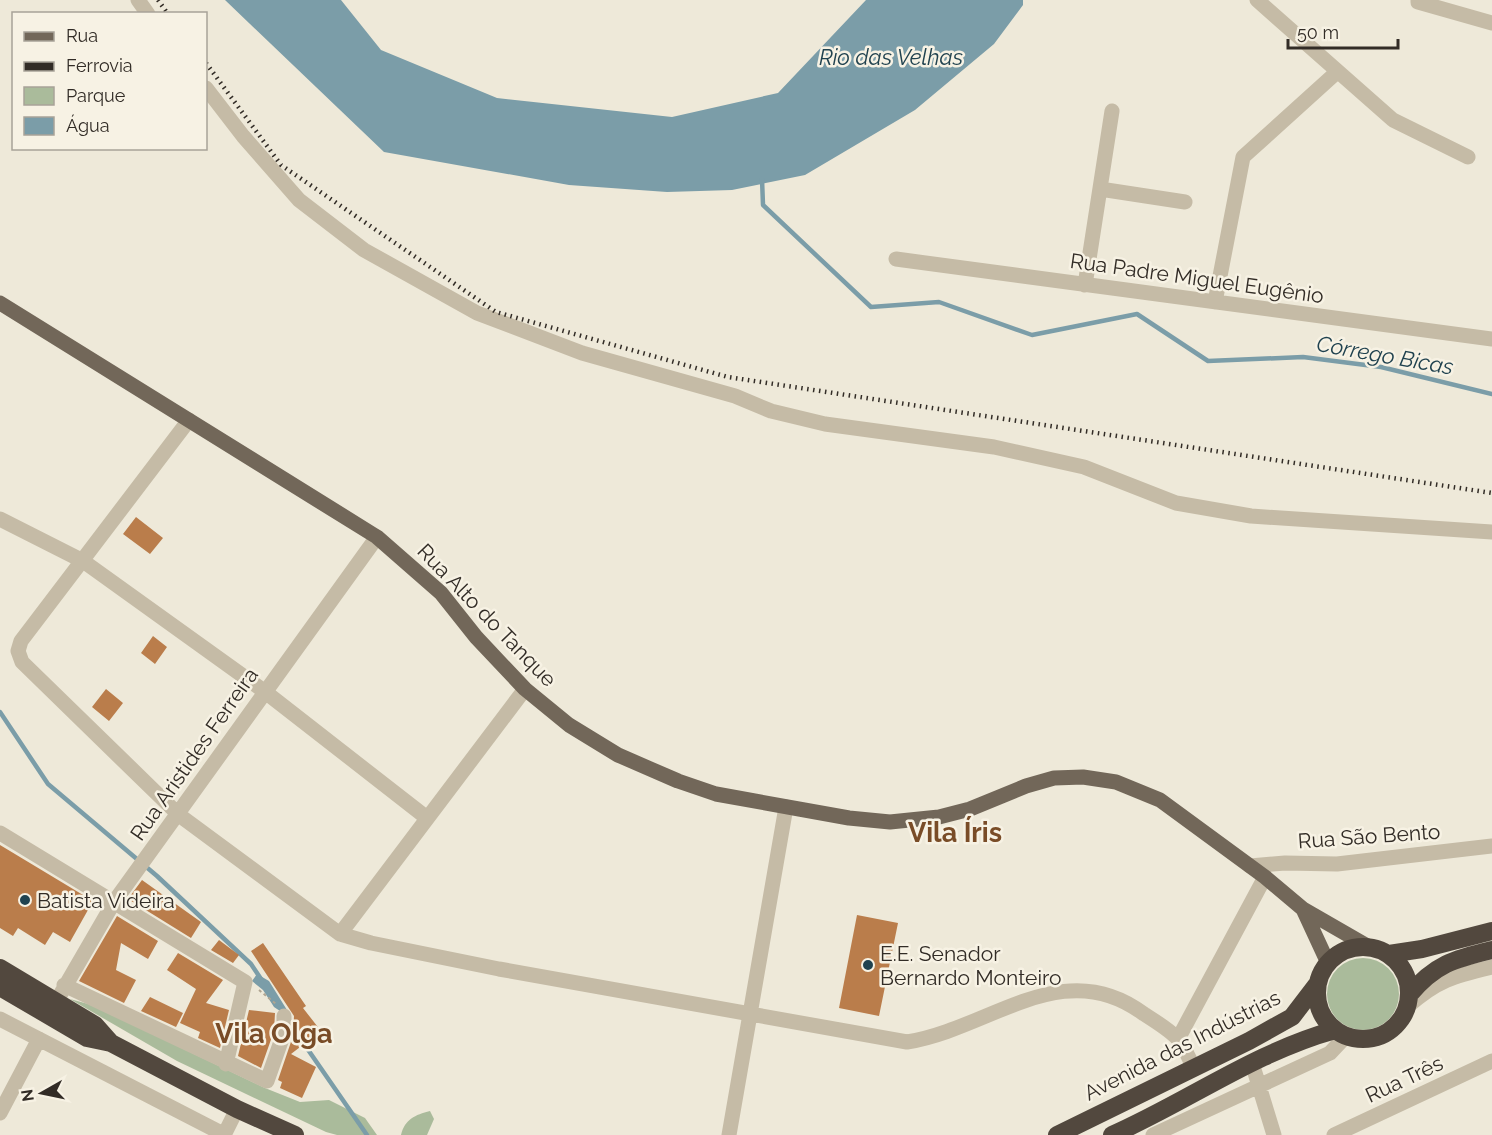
<svg xmlns="http://www.w3.org/2000/svg" width="1492" height="1135" font-family="Raleway,sans-serif">
<rect width="100%" height="100%" fill="#eee9d9"/>
<!-- green -->
<path fill="#aabb9b" d="M1327 994a36 36 0 1 1 72 0a36 36 0 1 1-72 0Z
M70,999L92,1005L265,1088L300,1102L329,1100L365,1118L377,1135H337L326,1132L177,1061Z
M430,1111L434,1119L427,1135H401C405,1119 415,1115 430,1111Z"/>
<!-- water -->
<path fill="#7b9da8" d="M225,0H341L381,50L497,98L672,117L778,93L866,0H1023V5L994,44L915,110L805,175L732,190L667,192L569,185L384,152Z
M257,974L269,981L287,1010L283,1013L274,1007L263,990L252,981Z"/>
<g fill="none" stroke-linecap="round" stroke-linejoin="round">
<!-- stream -->
<path stroke="#7b9da8" stroke-width="4.5" d="M762,179L763,205L871,307L939,302L1032,335L1137,314L1208,361L1303,357L1381,367L1492,394
M0,712L48,784L157,876L251,964L261,979
M302,1041L367,1135"/>
</g>
<!-- building -->
<path fill="#ba7d4b" d="M136,517L163,538L150,554L123,534Z
M153,636L167,647L155,664L141,653Z
M106,689L123,703L109,721L92,707Z
M0,845L93,901L70,942L53,932L45,945L18,928L13,936L0,928Z
M142,880L201,922L191,938L128,899Z
M857,915L898,923L879,1016L839,1008Z
M117,916L158,941L148,959L121,943L116,970L136,980L124,1003L79,981Z
M219,940L239,955L233,963L211,950Z
M263,943L306,1006L303,1008L321,1031L291,1054L316,1067L302,1098L280,1088L282,1082L278,1080L293,1036L294,1016L251,951Z
M178,953L223,980L206,1003L229,1010L220,1048L198,1038L200,1032L180,1023L196,989L167,970Z
M150,997L183,1013L176,1027L141,1011Z
M249,1010L275,1013L274,1031L261,1068L238,1056Z"/>
<g fill="none" stroke-linecap="round" stroke-linejoin="round">
<!-- path -->
<path stroke="#b0a591" stroke-width="2" stroke-dasharray="3 3" stroke-linecap="butt" d="M259,990L276,1004"/>
<!-- minor -->
<path stroke="#c5bba6" stroke-width="15" d="M138,0L148,14
M1257,0L1393,120L1468,157
M1418,0V2L1492,23
M206,88L243,136L299,200L364,250L477,313L582,353L735,396L771,411L825,424L994,447L1084,467L1176,503L1251,516L1492,532
M1100,189L1185,202
M896,259L1492,339
M1085,285L1112,111
M1215,302L1243,157L1337,72
M189,420L21,641L18,651L22,662L179,815L340,934L371,943L499,969L907,1042C990,1029 1063,953 1144,1014C1155,1021 1168,1029 1177,1038C1184,1045 1188,1057 1193,1066
M0,519L83,561L264,691L427,818
M0,833L245,982L226,1064
M1250,866L1285,863L1337,864L1492,846
M340,934L525,689
M64,985L267,1081L284,1033V1016
M56,1002L114,902L377,537
M1407,1007C1437,980 1454,976 1492,967
M0,1019L225,1135
M1178,1039L1265,877
M1252,1063L1274,1135
M0,1113L39,1039
M224,1135L237,1109
M729,1135L786,807
M1153,1135L1330,1053L1346,1036
M1334,1135L1492,1061"/>
<!-- major -->
<path stroke="#726759" stroke-width="15" d="M0,303L377,537L441,593L476,637L525,689L569,725L618,755L678,781L716,794L849,818L890,822L939,817L970,809L1026,786L1054,778L1083,777L1116,782L1160,800L1265,877L1303,909L1369,947
M1303,909L1328,963"/>
<!-- highway -->
<path stroke="#52483e" stroke-width="18" d="M1317 993a46 46 0 1 1 92 0a46 46 0 1 1-92 0Z
M1389,954L1422,949L1492,931
M0,968L95,1025L111,1043
M0,987L87,1038L111,1043L237,1109L295,1135
M1409,995C1435,964 1454,959 1492,950
M1057,1135L1249,1041L1292,1017L1318,983
M1112,1135C1187,1102 1255,1052 1335,1030"/>
<!-- rail -->
<path stroke="#322c26" stroke-width="4.5" stroke-dasharray="1.5 4.5" stroke-linecap="butt" d="M158,0L168,14
M206,63L281,165L496,312L728,377L1492,493"/>
</g>
<!-- markers -->
<g fill="#20424f" stroke="#f7f2e4" stroke-width="2">
<circle cx="25" cy="900" r="6"/>
<circle cx="868" cy="965" r="6"/>
</g>
<g text-anchor="middle" dominant-baseline="central" stroke-width="5" stroke-linejoin="round" paint-order="stroke">
<!-- street labels -->
<g font-size="21" fill="#322c26" stroke="#f7f2e4">
<text transform="translate(1197 278) rotate(8)">Rua Padre Miguel Eugênio</text>
<text transform="translate(487 615) rotate(46)">Rua Alto do Tanque</text>
<text transform="translate(194 754) rotate(-55)">Rua Aristides Ferreira</text>
<text transform="translate(1369 836) rotate(-4)">Rua São Bento</text>
<text transform="translate(1182 1045) rotate(-27)">Avenida das Indústrias</text>
<text transform="translate(1404 1079) rotate(-25)">Rua Três</text>
</g>
<!-- poi labels -->
<g font-size="21" fill="#322c26" stroke="#f7f2e4" text-anchor="start">
<text x="37" y="900">Batista Videira</text>
<text x="880" y="953">E.E. Senador<tspan x="880" dy="24">Bernardo Monteiro</tspan></text>
</g>
<!-- water labels -->
<g font-size="22" font-style="italic" fill="#20424f" stroke="#f7f2e4">
<text x="891" y="57">Rio das Velhas</text>
<text transform="translate(1385 355) rotate(10)">Córrego Bicas</text>
</g>
<!-- district labels -->
<g font-size="27" font-weight="bold" fill="#794c27" stroke="#f7f2e4">
<text x="955" y="832">Vila Íris</text>
<text x="274" y="1033">Vila Olga</text>
</g>
</g>
<!-- legend -->
<rect x="12" y="12" width="195" height="138" fill="#f7f2e4" stroke="#a8a398" stroke-width="1.5"/>
<rect x="24" y="32" width="30" height="9" fill="#726759" stroke="#a8a398" stroke-width="1.5"/>
<text x="66" y="42" font-size="18" fill="#322c26">Rua</text>
<rect x="24" y="62" width="30" height="9" fill="#322c26" stroke="#a8a398" stroke-width="1.5"/>
<text x="66" y="72" font-size="18" fill="#322c26">Ferrovia</text>
<rect x="24" y="87" width="30" height="18" fill="#aabb9b" stroke="#a8a398" stroke-width="1.5"/>
<text x="66" y="102" font-size="18" fill="#322c26">Parque</text>
<rect x="24" y="117" width="30" height="18" fill="#7b9da8" stroke="#a8a398" stroke-width="1.5"/>
<text x="66" y="132" font-size="18" fill="#322c26">Água</text>
<!-- north arrow -->
<g transform="translate(42 1093) rotate(261)" stroke="#f7f2e4" stroke-width="4.5" paint-order="stroke">
<path d="M0-4.5L10 22L0 15L-10 22Z" fill="#322c26"/>
<text y="-9" font-size="16" font-weight="bold" text-anchor="middle" fill="#322c26">N</text>
</g>
<!-- scale -->
<path d="M1288 39v9h110v-9" fill="none" stroke="#322c26" stroke-width="3"/>
<text x="1297" y="39" font-size="18" fill="#322c26" stroke="#f7f2e4" stroke-width="4.5" paint-order="stroke">50 m</text>
</svg>
